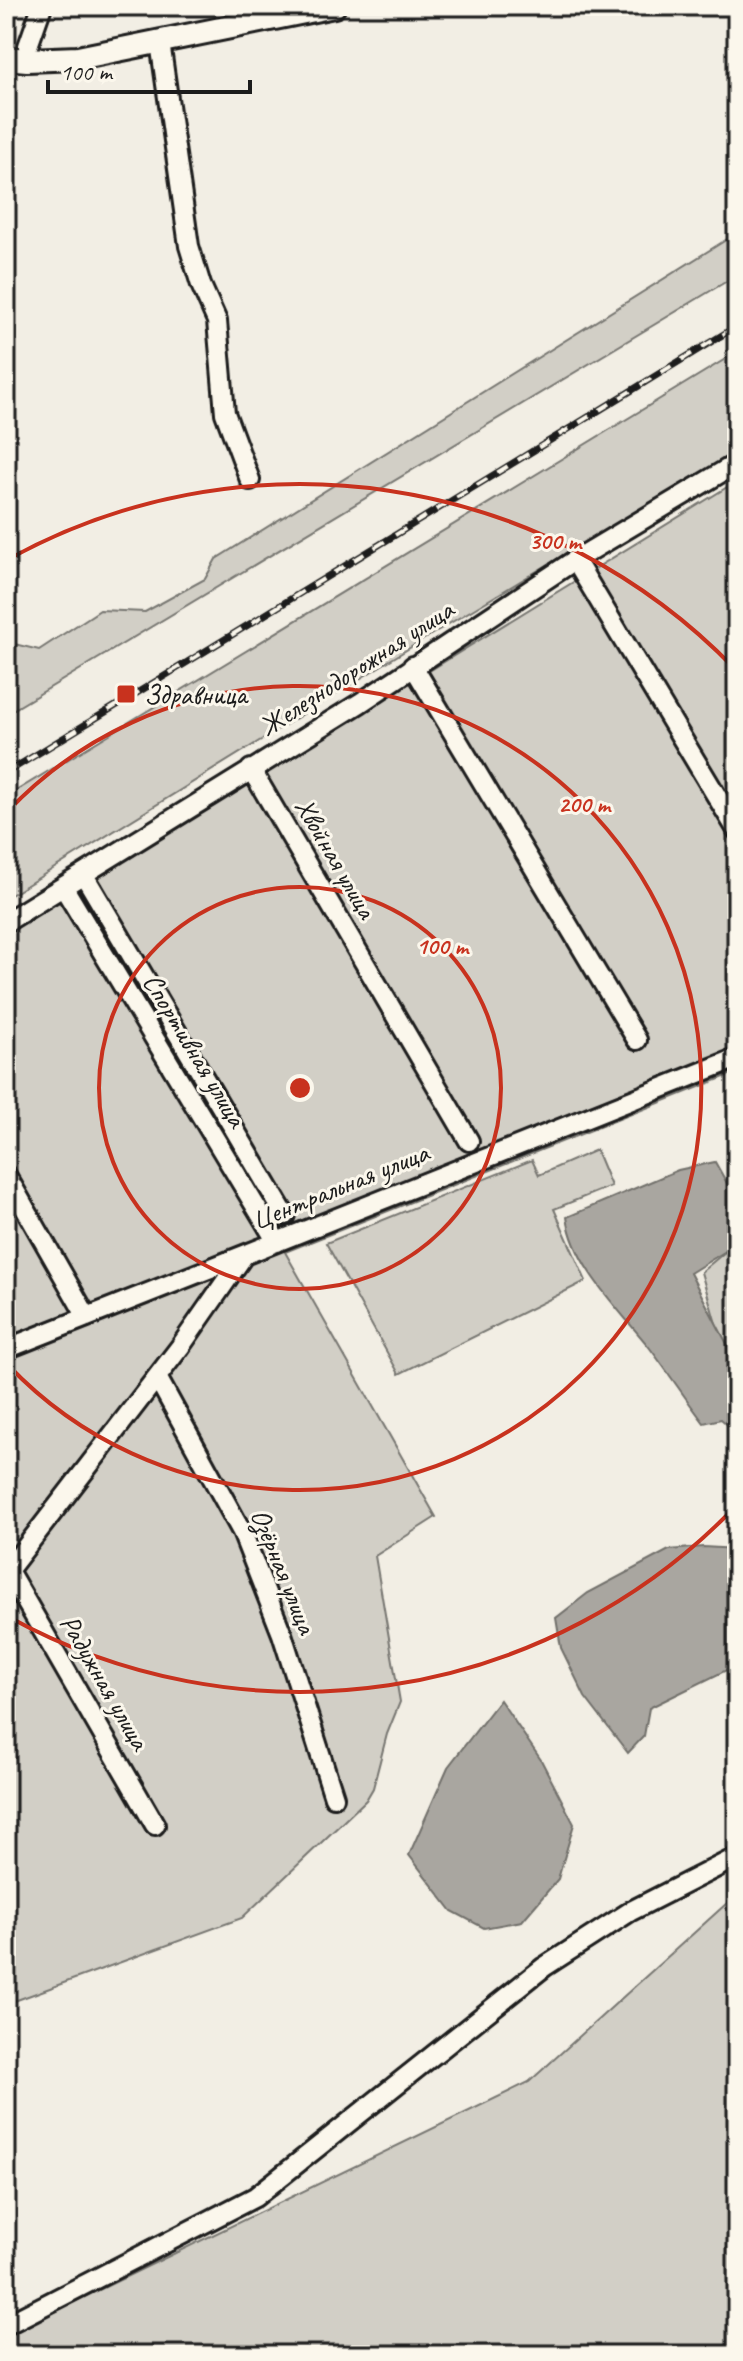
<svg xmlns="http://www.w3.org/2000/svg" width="743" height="2361" font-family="Caveat,sans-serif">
<rect width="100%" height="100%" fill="#f2eee4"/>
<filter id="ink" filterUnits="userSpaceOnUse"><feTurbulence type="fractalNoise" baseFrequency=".0125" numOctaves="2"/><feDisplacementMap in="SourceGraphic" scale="16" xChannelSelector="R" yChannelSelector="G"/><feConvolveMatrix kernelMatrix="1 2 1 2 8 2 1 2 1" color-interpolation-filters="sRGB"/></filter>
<g filter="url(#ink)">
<!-- green -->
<path fill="#d2cfc6" stroke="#777671" stroke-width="2" d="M737,233V275L6,714V642L39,650L100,610L145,612L205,579L216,559Z
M737,352V451L437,631L6,898V797Z
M737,481V1072L285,1252L436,1517L375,1556L400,1702L387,1734L373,1788L366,1800L242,1918L6,2004V932Z
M596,1150L611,1186L554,1209L586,1281L399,1374L326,1243L532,1160L539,1175Z
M737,1242V1359L719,1334L701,1272Z
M737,1894V2355H6V2335L529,2082Z"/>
<!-- water -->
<path fill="#a9a6a0" stroke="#716f6b" stroke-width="2" d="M715,1162L737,1201V1244L690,1273L737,1363V1473L733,1467L730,1427L721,1419L704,1423C685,1398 668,1372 649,1347C619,1309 574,1267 567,1217L678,1170Z
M703,1547L737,1549V1665L649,1708L644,1736L628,1753L585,1697L561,1648L556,1618L588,1593L669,1550Z
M500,1700L541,1760L574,1824L558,1879L522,1921L484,1928L452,1911L409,1855L448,1767Z"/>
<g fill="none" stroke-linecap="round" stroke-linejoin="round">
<defs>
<path id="minor" d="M160,42L189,246L201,285L217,321L225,413L250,480
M28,46L42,6
M575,560L737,830
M413,666L637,1040
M251,769L469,1141
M84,875L285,1215
M64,888L277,1242
M6,922L360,703L575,560L737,463
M6,1175L87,1317
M6,1349L244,1255
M157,1377L242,1532L282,1634L334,1797
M6,1567L155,1825
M6,1573L180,1347L244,1255L737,1058
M6,2325L255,2197L544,1967L631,1911L737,1857"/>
<path id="major" d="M6,58L27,60L78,58L334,6"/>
</defs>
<!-- minor casing -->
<use href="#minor" stroke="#1c1c1c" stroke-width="24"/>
<!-- major casing -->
<use href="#major" stroke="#1c1c1c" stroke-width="28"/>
<!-- minor -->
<use href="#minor" stroke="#fbf7ec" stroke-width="18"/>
<!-- major -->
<use href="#major" stroke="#fbf7ec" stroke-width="22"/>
<defs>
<path id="rail" d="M6,773L737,326"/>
</defs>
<!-- rail casing -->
<use href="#rail" stroke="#1c1c1c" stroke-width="7"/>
<!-- rail -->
<use href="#rail" stroke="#fbf7ec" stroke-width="4" stroke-dasharray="12" stroke-linecap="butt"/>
</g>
</g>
<!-- distance rings -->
<g fill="none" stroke="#c8321e" stroke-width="4">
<circle cx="300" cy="1088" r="201"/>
<path d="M8 811A402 402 0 1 1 8 1365"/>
<path d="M734 1508A604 604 0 0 1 7 1616M7 560A604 604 0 0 1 734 668"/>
</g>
<!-- markers -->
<rect fill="#c8321e" stroke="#fbf7ec" stroke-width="3" x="116" y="684" width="20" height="20" rx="4"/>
<g text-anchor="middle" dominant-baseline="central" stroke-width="6" stroke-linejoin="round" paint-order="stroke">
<!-- street labels -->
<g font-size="28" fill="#1c1c1c" stroke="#fbf7ec">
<text transform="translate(356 668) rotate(-33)">Железнодорожная улица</text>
<text transform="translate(336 858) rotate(60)">Хвойная улица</text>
<text transform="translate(195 1050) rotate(59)">Спортивная улица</text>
<text transform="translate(340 1186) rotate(-22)">Центральная улица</text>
<text transform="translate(284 1571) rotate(68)">Озёрная улица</text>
<text transform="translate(105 1682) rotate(60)">Радужная улица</text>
</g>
<!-- poi labels -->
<g font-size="28" fill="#1c1c1c" stroke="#fbf7ec" text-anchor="start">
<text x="144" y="694">Здравница</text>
</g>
</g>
<circle cx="300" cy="1088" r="12" fill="#c8321e" stroke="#fbf7ec" stroke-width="4"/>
<g font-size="24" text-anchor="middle" font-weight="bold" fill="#c8321e" stroke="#fbf7ec" stroke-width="6" stroke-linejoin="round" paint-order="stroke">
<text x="555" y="549">300 m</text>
<text x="584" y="812">200 m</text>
<text x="442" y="954">100 m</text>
</g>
<!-- margin -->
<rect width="743" height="2361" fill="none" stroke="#fbf7ec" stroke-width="32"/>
<rect x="16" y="16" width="711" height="2329" fill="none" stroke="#1c1c1c" stroke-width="3" filter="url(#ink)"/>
<!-- scale -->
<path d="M48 80v12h202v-12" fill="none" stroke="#1c1c1c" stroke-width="4"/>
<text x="60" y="80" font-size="24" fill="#1c1c1c" stroke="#fbf7ec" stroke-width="6" paint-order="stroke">100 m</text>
</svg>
